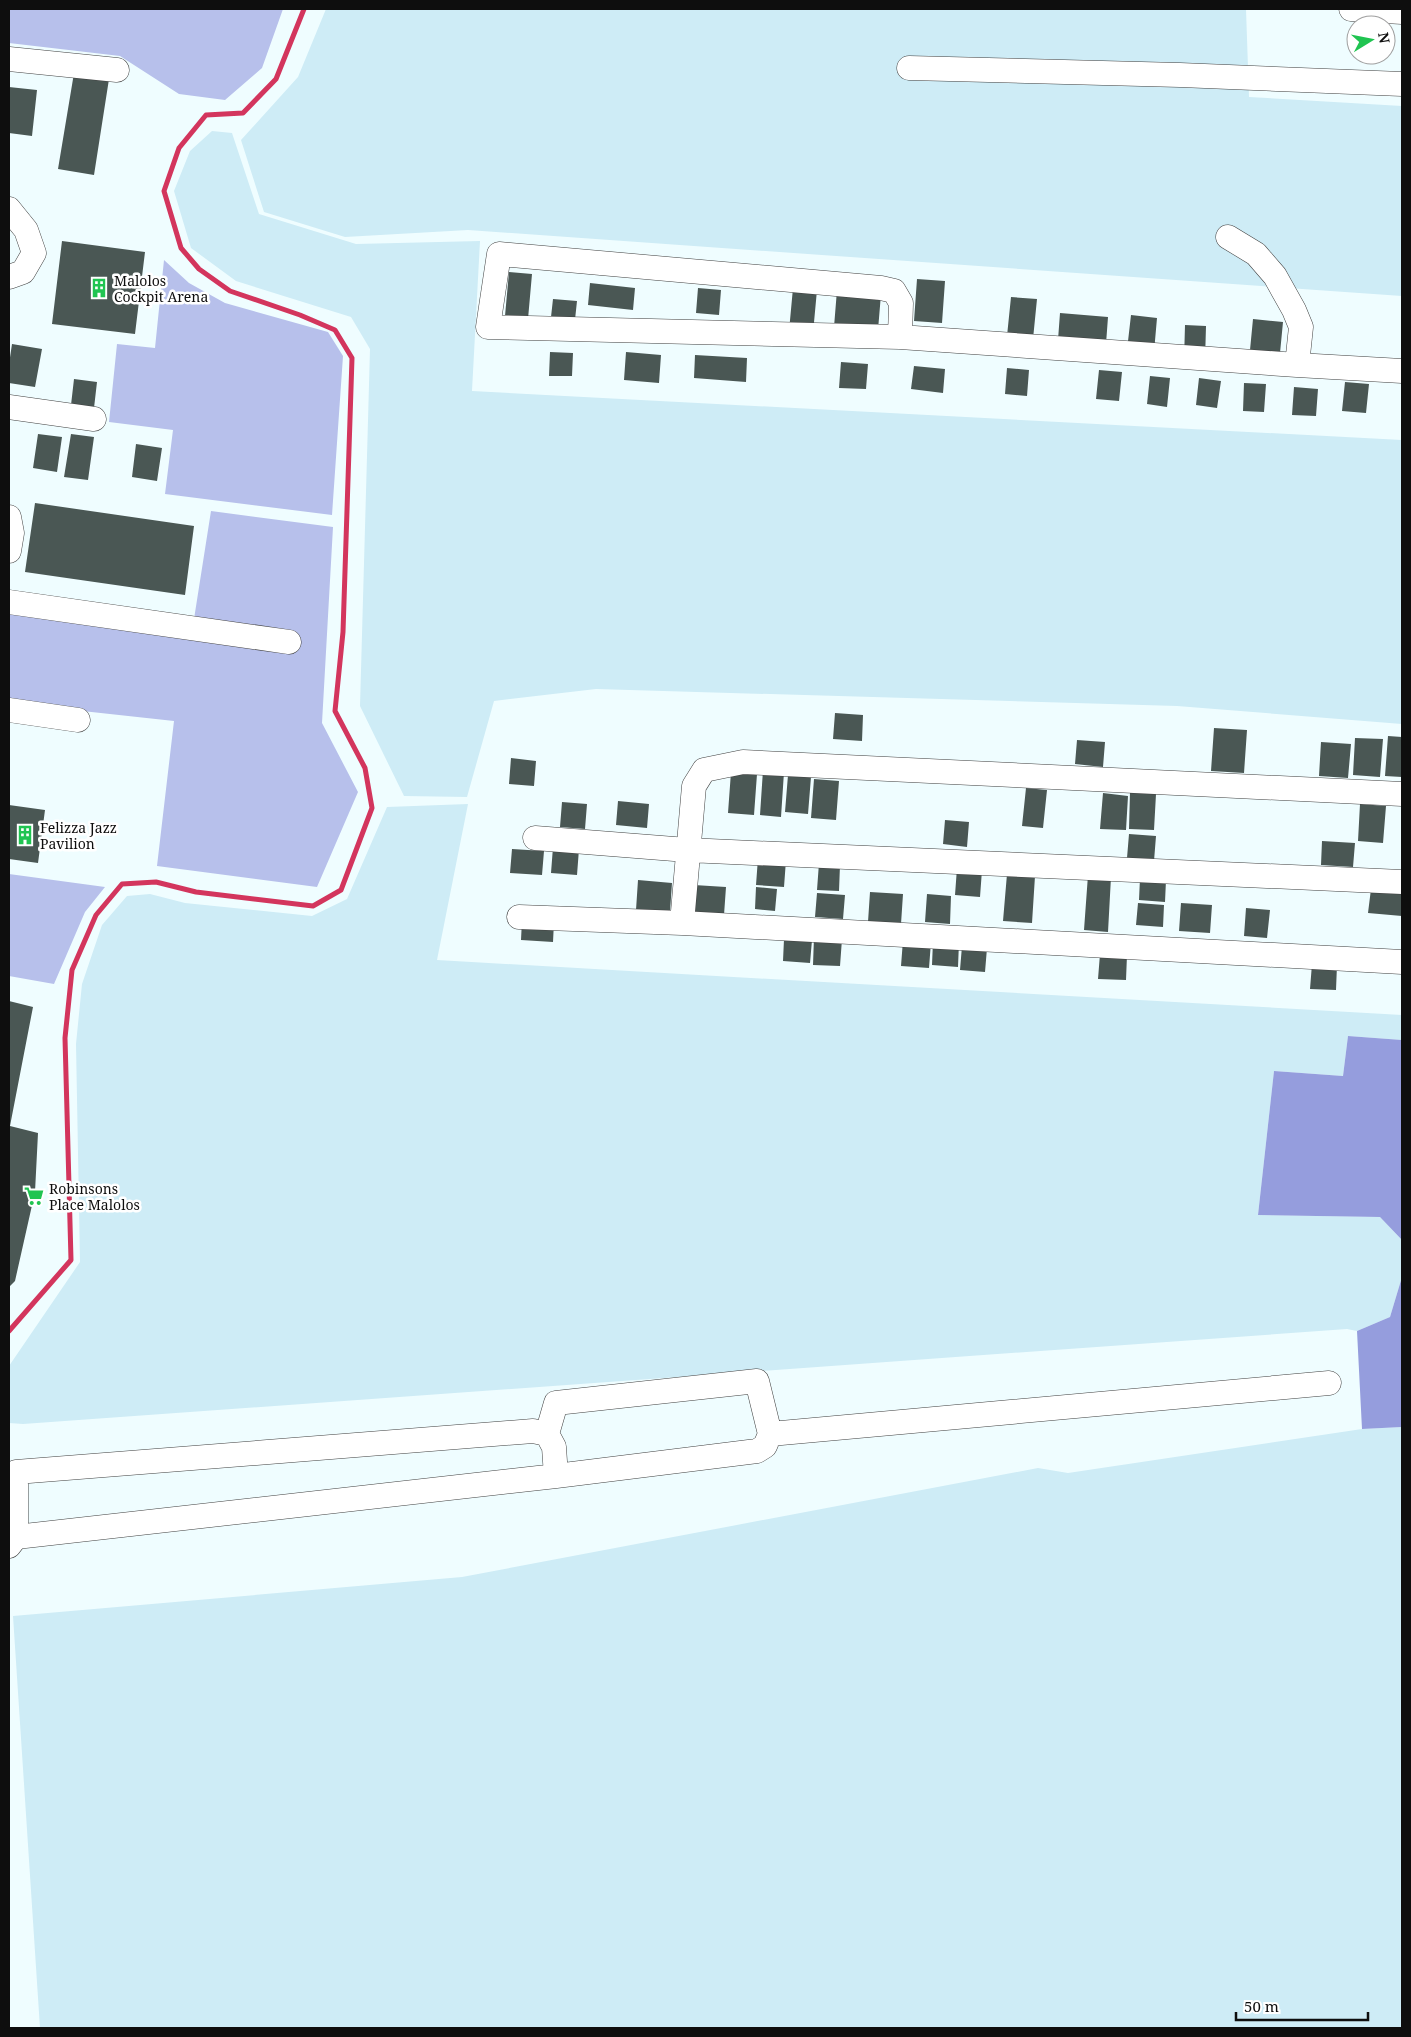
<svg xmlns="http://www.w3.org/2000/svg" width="1411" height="2037" font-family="'Noto Serif',serif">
<rect width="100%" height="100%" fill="#effdff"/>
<!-- farmland -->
<path fill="#ceecf6" d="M326,9H1246L1249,97L1402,106V296L468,230L345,237L264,212L241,140L298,77Z
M212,131L232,133L259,214L356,244L480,241L472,391L1402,440V724L1177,706L596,689L494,701L467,797L404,796L360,706L370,349L351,317L236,281L191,248L174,191L190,151Z
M468,804L437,960L1402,1015V1040L1348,1036L1343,1076L1274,1071L1258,1215L1380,1217L1402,1240V1277L1390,1317L1357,1331L1347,1329L23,1424L9,1423V1366L80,1262L76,1044L82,984L102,925L127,896L150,894L185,903L312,916L347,899L387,807Z
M1402,1427V2028H40L13,1616L462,1577L1038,1468L1068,1473L1362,1429Z"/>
<!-- green -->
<path fill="#b7c0eb" d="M9,9H283L262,68L225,100L179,94L120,56L9,43Z
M164,260L189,283L225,303L328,332L343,356L332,515L165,494L173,430L109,422L117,344L155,348Z
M211,511L333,527L322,723L358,792L317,887L157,866L174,721L9,703V618L13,594L194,619Z
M9,874L105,887L85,912L54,984L9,976Z"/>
<!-- forest -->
<path fill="#959ddd" d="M1348,1036L1402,1040V1240L1380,1217L1258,1215L1274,1071L1343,1076Z
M1402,1277V1427L1362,1429L1357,1331L1390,1317Z"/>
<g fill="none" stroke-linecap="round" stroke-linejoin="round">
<!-- stream -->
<path stroke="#d3355d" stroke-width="5" d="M9,1331L71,1260L65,1038L72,970L96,915L122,884L156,882L196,892L313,906L341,890L372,808L365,768L335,711L343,632L352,358L335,330L300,315L230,291L199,269L181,248L164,191L179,148L206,115L243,113L276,79L304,9"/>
</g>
<!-- building -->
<path fill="#4a5754" d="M74,73L109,79L94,175L58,169Z
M9,87L37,90L32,136L9,133Z
M62,241L145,252L135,334L52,324Z
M509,272L532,274L528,319L505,316Z
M917,279L945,281L942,323L914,321Z
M590,283L635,288L633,310L588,305Z
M698,288L721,290L719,315L696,313Z
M793,288L817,290L813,333L789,331Z
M837,290L881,294L878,330L834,327Z
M1011,297L1037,299L1033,339L1007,336Z
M553,299L577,301L574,329L550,326Z
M1060,313L1108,317L1106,344L1058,340Z
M1131,315L1157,318L1154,352L1127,350Z
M1253,319L1283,322L1280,353L1250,350Z
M1185,325L1206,326L1205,361H1184Z
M12,344L42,349L35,387L9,383V364Z
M550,352L573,353L572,376H549Z
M626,352L661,355L659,383L624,380Z
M695,355L747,358L746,382L694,378Z
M841,362L868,364L866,389L839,388Z
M914,366L945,369L943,393L911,389Z
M1007,368L1029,370L1027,396L1005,394Z
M1099,370L1122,372L1119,401L1096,399Z
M1150,376L1170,378L1167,407L1147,404Z
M1199,378L1221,381L1217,408L1196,405Z
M74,379L97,382L94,408L71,405Z
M1345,382L1369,384L1366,413L1342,411Z
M1244,383L1266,384L1264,412L1243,411Z
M1294,387L1318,389L1316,416L1292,415Z
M38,434L62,437L57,472L33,468Z
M71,434L94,437L88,480L64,477Z
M136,444L162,448L157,481L132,477Z
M35,503L194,526L185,595L25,572Z
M835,713L863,715L862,741L833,739Z
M1214,728L1247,730L1244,773L1211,771Z
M1388,736L1402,737V777L1385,776Z
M1355,738L1383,739L1380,777L1353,775Z
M1077,740L1105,742L1103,767L1075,764Z
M1321,742L1351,744L1348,778L1319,776Z
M511,758L536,761L534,786L509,784Z
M763,770L784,772L781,817L760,815Z
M731,772L757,774L754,815L728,813Z
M788,775L811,777L808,814L785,812Z
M814,779L839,781L836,820L811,818Z
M1026,788L1047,790L1043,828L1022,826Z
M1130,792L1156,794L1154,830L1129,829Z
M1103,793L1128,796L1126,830L1100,829Z
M618,801L649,804L647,828L616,825Z
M562,802L587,804L585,829L560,827Z
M1360,804L1386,806L1383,843L1358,841Z
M9,805L45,810L38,863L9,859Z
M945,820L969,822L967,847L943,844Z
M1129,834L1156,836L1154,861L1127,858Z
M1322,841L1355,843L1353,867L1321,865Z
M553,847L579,849L577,875L551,873Z
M512,849L544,851L542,875L510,873Z
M758,858L786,860L784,887L756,885Z
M819,863L840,865L839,891L817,890Z
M957,868L982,870L980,897L955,895Z
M1007,874L1035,876L1032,923L1003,921Z
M1088,875L1111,877L1108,932L1084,930Z
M1140,878L1166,880L1165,902L1139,900Z
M638,880L672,883L670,912L636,910Z
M694,885L726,887L724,915L692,912Z
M756,887L777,889L775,911L755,909Z
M1371,889L1402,892V916L1368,913Z
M870,892L903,894L901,924L868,922Z
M817,893L845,895L843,919L815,917Z
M927,894L951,896L950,924L925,922Z
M1138,903L1164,905L1163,927L1136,925Z
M1181,903L1212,905L1210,933L1179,931Z
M1246,908L1270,910L1267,938L1244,936Z
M522,920L554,922L553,942L521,940Z
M814,937L842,939L840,966L813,965Z
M784,939L812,940L810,963L783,961Z
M903,940L931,942L929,968L901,966Z
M933,941L959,942L958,967L932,965Z
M962,946L987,948L985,972L960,970Z
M1100,954L1127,955L1126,980L1098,979Z
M1312,964L1337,965L1336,990L1310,989Z
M9,1001L33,1007L10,1126L38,1133L35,1192L15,1281L9,1287Z"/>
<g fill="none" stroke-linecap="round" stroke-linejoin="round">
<defs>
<path id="minor" d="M1351,9L1402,12
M9,59L117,70
M909,68L1180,75L1402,84
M9,209L26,230L34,253L23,272L9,277
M1228,237L1256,254L1275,276L1294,310L1301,327L1297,365
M900,337L901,303L894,291L881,288L499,254L488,327L900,337L1297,365L1402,371
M9,407L94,419
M9,517L12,533L9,551
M9,602L289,642
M9,710L78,720
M535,838L687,850L1402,882
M519,917L682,923L1402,962
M682,923L694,786L704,770L743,762L1402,794
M547,1434L556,1403L757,1381L770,1434
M16,1537L556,1476L757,1451L765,1446L770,1434L1329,1383
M9,1546L16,1537V1472L533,1431L547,1434L554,1447L556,1476"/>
</defs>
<!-- minor casing -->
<use href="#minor" stroke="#414141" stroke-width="25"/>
<!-- minor -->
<use href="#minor" stroke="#fff" stroke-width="24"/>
</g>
<!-- icons -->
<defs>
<symbol id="building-bare" viewBox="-9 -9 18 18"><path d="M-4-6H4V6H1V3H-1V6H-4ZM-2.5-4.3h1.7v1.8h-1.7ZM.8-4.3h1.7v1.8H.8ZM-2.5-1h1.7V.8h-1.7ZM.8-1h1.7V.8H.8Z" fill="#20c451" stroke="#fff" stroke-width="2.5" paint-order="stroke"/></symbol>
<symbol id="supermarket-bare" viewBox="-9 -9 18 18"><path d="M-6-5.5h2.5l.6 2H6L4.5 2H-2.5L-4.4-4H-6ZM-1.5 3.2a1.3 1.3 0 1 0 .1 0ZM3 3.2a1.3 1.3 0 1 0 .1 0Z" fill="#20c451" stroke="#fff" stroke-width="2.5" paint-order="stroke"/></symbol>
</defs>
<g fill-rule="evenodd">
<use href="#building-bare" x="85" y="274" width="28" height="28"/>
<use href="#building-bare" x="11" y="821" width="28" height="28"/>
<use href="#supermarket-bare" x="20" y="1182" width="28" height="28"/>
</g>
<g text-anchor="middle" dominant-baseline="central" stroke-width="5" stroke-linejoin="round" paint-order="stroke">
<!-- poi labels -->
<g font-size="14" fill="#0e0e0e" stroke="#fff" text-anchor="start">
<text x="114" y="280">Malolos<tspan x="114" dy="16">Cockpit Arena</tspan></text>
<text x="40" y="827">Felizza Jazz<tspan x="40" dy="16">Pavilion</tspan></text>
<text x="49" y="1188">Robinsons<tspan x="49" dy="16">Place Malolos</tspan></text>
</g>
</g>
<!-- border -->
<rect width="1411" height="2037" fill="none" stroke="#0e0e0e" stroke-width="20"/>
<!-- north arrow -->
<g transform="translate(1371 40) rotate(80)"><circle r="24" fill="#ffffff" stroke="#9f9f9f"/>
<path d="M0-4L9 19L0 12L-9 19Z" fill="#20c451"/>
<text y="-8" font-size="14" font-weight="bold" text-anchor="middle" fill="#0e0e0e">N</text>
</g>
<!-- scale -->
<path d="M1236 2012v8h132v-8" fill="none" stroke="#0e0e0e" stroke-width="2.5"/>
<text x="1244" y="2012" font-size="15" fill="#0e0e0e" stroke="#ffffff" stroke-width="4" paint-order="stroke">50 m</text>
</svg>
